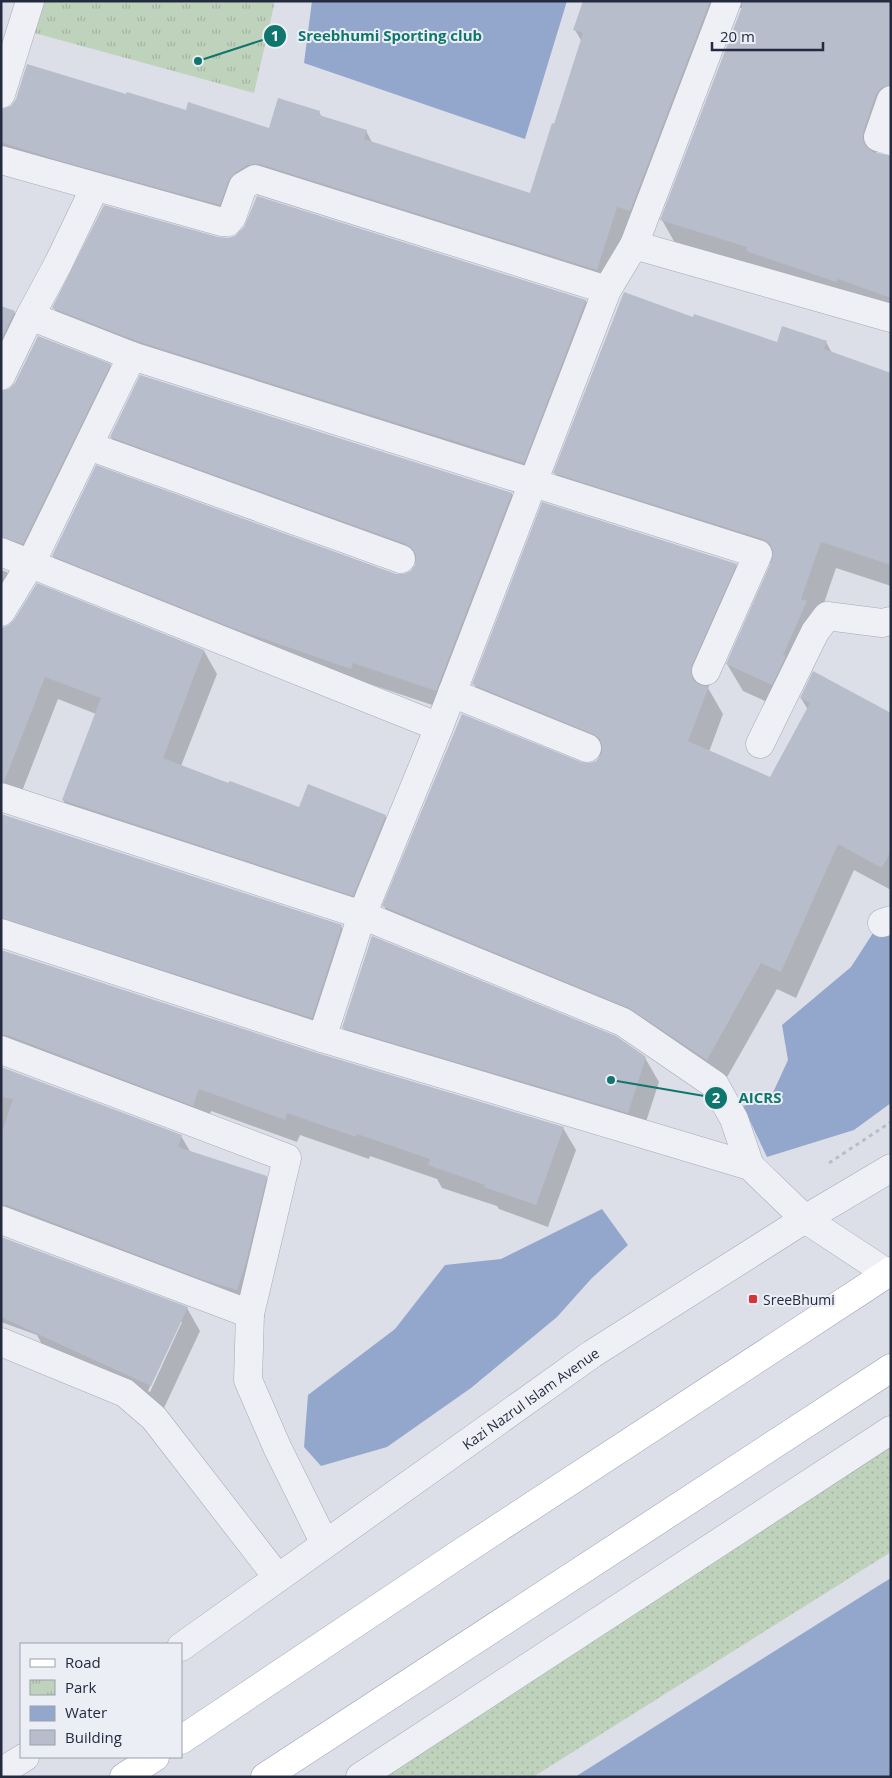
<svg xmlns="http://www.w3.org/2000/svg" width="892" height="1778" font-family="'Open Sans',sans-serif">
<defs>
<pattern id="grass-dots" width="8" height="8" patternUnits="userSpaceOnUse" patternTransform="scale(1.25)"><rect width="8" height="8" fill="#bfd2bc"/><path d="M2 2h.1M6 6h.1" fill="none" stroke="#a4b4a3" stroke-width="1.8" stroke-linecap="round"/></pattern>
<pattern id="park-tufts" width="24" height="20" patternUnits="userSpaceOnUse" patternTransform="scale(1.25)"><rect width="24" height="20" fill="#bfd2bc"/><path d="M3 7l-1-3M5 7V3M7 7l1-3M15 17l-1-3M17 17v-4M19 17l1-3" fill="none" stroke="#a4b4a3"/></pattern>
</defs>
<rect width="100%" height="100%" fill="#dcdfe8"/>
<!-- grass -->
<path fill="url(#grass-dots)" d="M891,1421V1552L533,1777H343Z"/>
<!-- park -->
<path fill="url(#park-tufts)" d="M23,1H275L254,93L16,28Z"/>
<!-- water -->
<path fill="#93a7cc" d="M312,1H567L525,139L304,63Z
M891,911V1103L854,1130L767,1157L743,1106L770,1099L788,1060L782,1025L851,967L884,916Z
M602,1209L628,1245L591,1279L557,1317L471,1388L387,1447L321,1466L304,1447L308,1395L395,1329L445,1265L501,1259Z
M891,1578V1777H575L878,1586Z"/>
<!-- shadow -->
<path fill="#0003" fill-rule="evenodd" d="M584,1H891V115L876,154L891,157V315L675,243L662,220L742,8H737L610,292L273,186L247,195L232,227L1,174V110L186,112L270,129L319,112L322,117L366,131L373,144L530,194L555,126L582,42L575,30Z
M236,237L586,301L598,322L536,484L66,329L54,308L222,239Z
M1,307L14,312L27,334L1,388Z
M694,318L777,343L826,342L832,353L891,374V586L836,568L787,711L743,691L727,664L772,564L570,500L555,473Z
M110,365L123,388L36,566H1V393Z
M111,437L512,494L523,513L447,710L364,682L362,688L65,575L53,556L404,576L411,572L417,563L123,457Z
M736,565L751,592L708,688L723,714L709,752L770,779L808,710L801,698L891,714V890L854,870L796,998L777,989L722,1086L646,1034L399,933L384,906L581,764L589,765L597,762L601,757L489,711L474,684Z
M1,570L7,572L20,595L1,625Z
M37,585L204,651L217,674L181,766L300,809L385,816L398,838L366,918L76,823L63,800L96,714L58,699L17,804L1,811V629L9,627L15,621Z
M1,815L341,926L354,949L325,1040L1,947Z
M1,951L317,1054L563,1128L576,1150L548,1227L499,1209L497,1206L442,1188L437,1179L370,1156L369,1159L300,1135L297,1142L211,1111L205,1127L1,1038Z
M343,1027L645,1058L659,1082L641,1137L357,1052Z
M1,1083L181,1136L191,1153L266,1177L279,1200L250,1311L1,1234Z
M1,1238L187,1308L200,1331L164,1408L48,1356L37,1335L1,1322ZM180,1322H182L150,1392L148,1391Z"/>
<!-- building -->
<path fill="#b8bdcb" d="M583,1H710L630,211L617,207L597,270L260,164L247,165L235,173L228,181L220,205L54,159L1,142V109L11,106L16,99L27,64L126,94L127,92L186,110L188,102L269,128L278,98L320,111L319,115L367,130L364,139L530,193L552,123L554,124L583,33L573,30Z
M742,1H891V85L881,88L876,94L863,132V140L866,147L873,152L891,156V298L838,279L836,282L746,251L747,247L660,220L742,7Z
M257,196L586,300L524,463L137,341L52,308L104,205L218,237L228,238L235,236L244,227Z
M624,292L693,317L694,314L777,342L782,326L827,341L824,349L891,373V565L821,542L801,599L807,601L783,655L786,656L772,685L726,664L772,560L773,551L770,544L763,539L553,473Z
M1,306L15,311L1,340Z
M38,336L111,364L23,544L1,537V391L9,389L15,383Z
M140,375L512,493L436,691L353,663L351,669L233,628L52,556L96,465L396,574H404L411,571L415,565L416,556L413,549L406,544L110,437Z
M542,502L737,564L692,665L691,673L694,681L700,685L709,686L688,741L770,777L810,703L800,698L813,671L891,713V851L882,868L838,844L781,972L761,963L707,1060L629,1008L382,906L462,714L581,762L589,763L596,761L602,753V746L600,739L593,734L472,684Z
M37,583L204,650L163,758L228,783L230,781L299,807L308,784L386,815L353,896L62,800L101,698L45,677L4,782H1V628L9,625L14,620Z
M1,814L342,925L312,1018L1,918Z
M372,936L616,1036L646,1057L628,1113L342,1028Z
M1,950L317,1053L564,1127L536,1205L484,1187L485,1185L428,1165L430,1159L357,1134L356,1137L287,1113L285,1120L199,1089L193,1106L7,1035H1Z
M1,1067L182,1135L178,1147L267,1176L246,1262L237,1290L201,1279L7,1205H1V1135L13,1099L1,1097Z
M1,1237L188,1307L151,1386L1,1317Z"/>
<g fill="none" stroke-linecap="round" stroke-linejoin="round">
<defs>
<g id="minor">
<path d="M1,94L30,1"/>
<path d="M891,100L878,137L891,141"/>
<path d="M1,160L222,222H228L232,217L243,186L255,179L607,290"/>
<path d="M634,245L891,318"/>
<path d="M30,316L58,264L95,187"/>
<path d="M1,376L30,316L132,356L758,554L706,671"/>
<path d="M89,446L401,559"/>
<path d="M1,552L439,727"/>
<path d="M1,612L31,563L132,356"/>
<path d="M452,693L587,748"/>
<path d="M760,744L815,632L827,616L882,623L891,621"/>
<path d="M1,797L362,915L623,1022L715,1085L734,1119L750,1166"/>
<path d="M882,923L891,920"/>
<path d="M1,933L322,1038L750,1166L805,1219L887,1273"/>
<path d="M322,1038L362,915L439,727L607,290L634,245L727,1"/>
<path d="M1,1050L287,1158L250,1314L248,1380L277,1447L325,1544"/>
<path d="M1,1220L250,1314"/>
<path d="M1,1342L125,1393L154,1418L278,1578"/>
<path id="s1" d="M181,1647L592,1354L805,1219L891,1168"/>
<path d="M1,1772L25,1757"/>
<path d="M360,1777L891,1430"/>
</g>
<path id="major" d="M181,1740L465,1550L891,1271
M124,1777L155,1757
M265,1777L891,1368"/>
</defs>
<!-- minor casing -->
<use href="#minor" stroke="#a5a9b5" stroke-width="29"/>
<!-- major casing -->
<use href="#major" stroke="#9aa1b4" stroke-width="29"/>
<!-- path -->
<path stroke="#babdc6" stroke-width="3" stroke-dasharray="4 4" stroke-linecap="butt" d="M829,1163L891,1122"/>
<!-- minor -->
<use href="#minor" stroke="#eff0f6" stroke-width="28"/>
<!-- major -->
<use href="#major" stroke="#fff" stroke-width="28"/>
</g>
<!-- markers -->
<rect fill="#db3235" stroke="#ebeef5" stroke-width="2" x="748" y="1294" width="10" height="10" rx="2.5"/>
<g text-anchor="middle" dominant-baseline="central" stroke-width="4" stroke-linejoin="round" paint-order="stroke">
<!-- poi labels -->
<g font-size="14" fill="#242a3f" stroke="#ebeef5" text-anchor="start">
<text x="763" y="1299">SreeBhumi</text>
</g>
<!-- street labels -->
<g font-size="14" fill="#242a3f" stroke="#ebeef5">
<text stroke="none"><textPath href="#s1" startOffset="429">Kazi Nazrul Islam Avenue</textPath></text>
</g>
</g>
<!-- callouts -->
<path fill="none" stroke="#0f766e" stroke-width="2" d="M198 61L275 36M611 1080L716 1098"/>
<g fill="#0f766e" stroke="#ebeef5" stroke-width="2">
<circle cx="198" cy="61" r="5"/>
<circle cx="611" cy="1080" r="5"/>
<circle cx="275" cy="36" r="12"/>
<circle cx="716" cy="1098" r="12"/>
</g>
<g font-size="15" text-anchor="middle" font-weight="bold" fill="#fff">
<text x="275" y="41">1</text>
<text x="716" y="1103">2</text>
</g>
<g font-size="15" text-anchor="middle" font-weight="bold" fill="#0f766e" stroke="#ebeef5" stroke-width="4" stroke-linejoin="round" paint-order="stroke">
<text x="390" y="41">Sreebhumi Sporting club</text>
<text x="760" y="1103">AICRS</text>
</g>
<!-- border -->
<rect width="892" height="1778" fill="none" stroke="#242a3f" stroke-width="5"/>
<!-- legend -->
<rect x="20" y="1643" width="162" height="115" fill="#ebeef5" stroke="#9ba0ac"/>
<rect x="30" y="1659" width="25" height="8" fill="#ffffff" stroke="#9ba0ac"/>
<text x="65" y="1668" font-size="15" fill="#242a3f">Road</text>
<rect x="30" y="1680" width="25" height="15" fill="url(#park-tufts)" stroke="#9ba0ac"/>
<text x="65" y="1693" font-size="15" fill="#242a3f">Park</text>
<rect x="30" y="1706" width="25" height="15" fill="#93a7cc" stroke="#9ba0ac"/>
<text x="65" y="1718" font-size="15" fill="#242a3f">Water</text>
<rect x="30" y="1730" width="25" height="15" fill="#b8bdcb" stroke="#9ba0ac"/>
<text x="65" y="1743" font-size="15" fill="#242a3f">Building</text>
<!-- scale -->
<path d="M712 42v8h111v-8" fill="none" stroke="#242a3f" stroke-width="2.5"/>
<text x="720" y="42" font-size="15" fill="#242a3f" stroke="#ebeef5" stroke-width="4" paint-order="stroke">20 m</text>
</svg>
